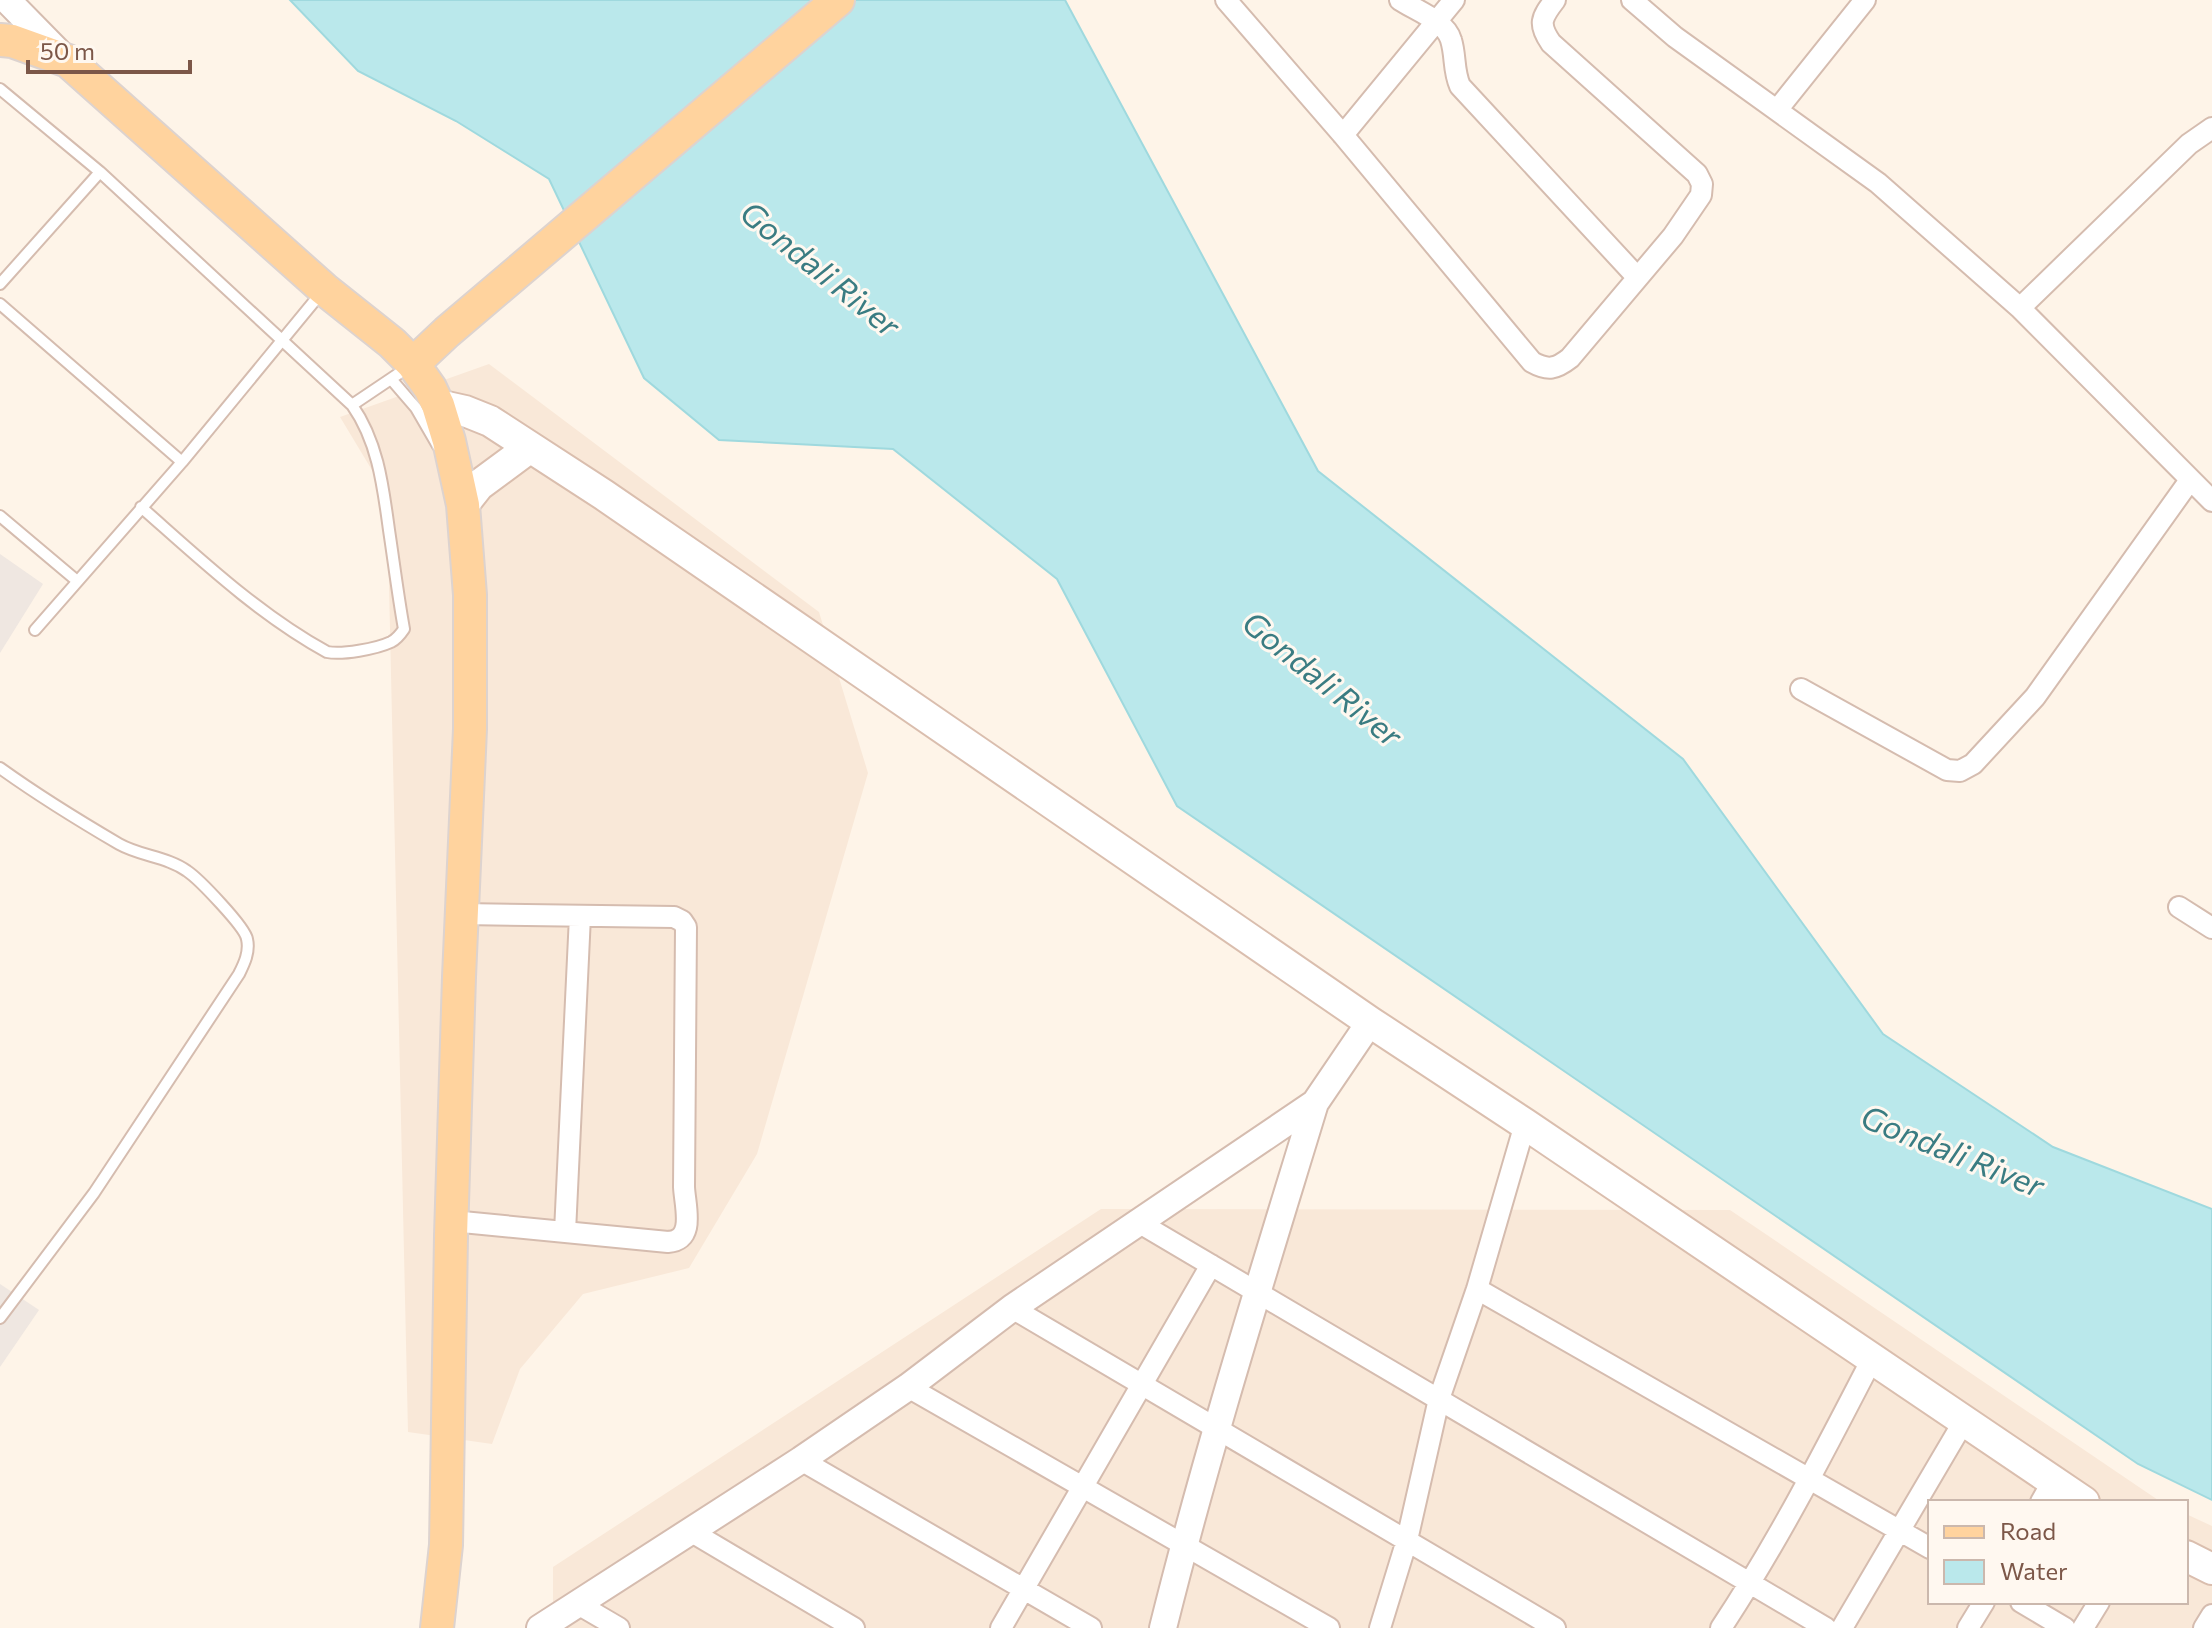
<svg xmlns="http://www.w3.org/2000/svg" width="2212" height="1628" font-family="Commissioner,sans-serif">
<rect width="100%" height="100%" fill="#fef4e8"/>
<!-- residential -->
<path fill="#f9e8d8" d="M489,364L819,612L868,773L757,1154L689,1268L583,1294L520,1369L492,1444L408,1432L387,495L340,417Z
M1101,1209L1730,1210L2161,1502H1930V1602H2186V1514L2212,1526V1628H553V1567Z"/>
<!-- industrial -->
<path fill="#efe7e1" d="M0,554L43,584L0,653Z
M0,1284L39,1310L0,1367Z"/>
<!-- water -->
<path fill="#bae8eb" stroke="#9fd9de" stroke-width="2" d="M290,0H1065L1318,471L1683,759L1883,1034L2053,1147L2212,1209V1500L2138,1464L1177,806L1057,579L893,449L719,440L644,378L549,179L456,121L358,71Z"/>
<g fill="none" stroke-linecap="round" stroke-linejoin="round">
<defs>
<path id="service" d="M0,89L100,172L352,405C378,442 383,486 389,530C394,563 398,596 404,629C400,635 397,639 391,642C376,649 342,655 327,652C258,614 200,559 141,507
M0,284L100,172
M0,304L182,462
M391,379L416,408L438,446
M352,405L410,366
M0,516L76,580
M35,630L182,462L321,293
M0,768C39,796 78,820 119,844C140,856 168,857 187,871C199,879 245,927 247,939C250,952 244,964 239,974L94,1193L0,1318"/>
<path id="minor" d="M1226,0L1343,135L1532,362C1548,371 1556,369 1570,358L1673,236L1701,195L1702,184L1697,174L1551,43C1538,24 1541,18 1555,0
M1400,0C1415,10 1446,21 1451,40C1456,56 1453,70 1460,86L1637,277
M1632,0L1675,37L1878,183L2020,308L2212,501
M1777,110L1865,0
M1343,135L1454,0
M2020,308L2189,144L2212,128
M1801,689L1947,770L1960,771L1973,764L2035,697L2190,480
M2179,907L2212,928
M452,1221L668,1242C696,1240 685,1207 684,1187L686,927L682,921L674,917L461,914
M1138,1222L1826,1628
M565,1232L580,916
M1477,1289L1930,1548
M1012,1308L1555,1628
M908,1387L1329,1628
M801,1460L1091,1628
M2041,1502L2053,1481
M690,1531L854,1628
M2021,1602L2065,1628
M578,1604L619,1628
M1001,1628L1211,1265
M1380,1628L1407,1540L1439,1399L1477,1289L1525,1124
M1721,1628C1778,1542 1825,1450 1872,1359
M1842,1628L1964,1421
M1968,1628L1984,1602
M2083,1628L2099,1602
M2204,1628L2212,1615"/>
<path id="tertiary" d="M7,0L65,59
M540,1628L801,1460L908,1387L1012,1308L1315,1103L1370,1022
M1163,1628C1207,1451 1262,1277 1315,1103"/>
<path id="secondary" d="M438,405L465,411L490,421L604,495L1370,1022L1525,1124L2084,1502
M463,505L479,485L529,448
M2186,1556L2212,1569"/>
<path id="primary" d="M0,40L12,41L68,61L324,289L392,343L413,364
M437,1628L446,1545L451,1236L459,977L470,729V595L463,505L449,441L438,405L430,388L413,364L447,332L838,0"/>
</defs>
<!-- service casing -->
<use href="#service" stroke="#d5bcaf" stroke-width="14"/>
<!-- minor casing -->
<use href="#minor" stroke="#d5bcaf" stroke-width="24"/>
<!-- tertiary casing -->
<use href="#tertiary" stroke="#d5bcaf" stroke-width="30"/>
<!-- secondary casing -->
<use href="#secondary" stroke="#dabeae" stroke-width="34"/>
<!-- primary casing -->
<use href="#primary" stroke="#ddd3cf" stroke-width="36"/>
<!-- service -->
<use href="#service" stroke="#fff" stroke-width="10"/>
<!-- minor -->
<use href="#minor" stroke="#fff" stroke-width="20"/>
<!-- tertiary -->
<use href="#tertiary" stroke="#fff" stroke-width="26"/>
<!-- secondary -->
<use href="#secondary" stroke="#fff" stroke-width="30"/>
<!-- primary -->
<use href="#primary" stroke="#ffd39e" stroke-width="32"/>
</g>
<g text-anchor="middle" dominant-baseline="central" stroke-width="6" stroke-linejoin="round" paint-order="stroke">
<!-- water labels -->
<g font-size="32" font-style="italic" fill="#3a7c82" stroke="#fff8f0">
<text transform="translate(821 268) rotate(39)">Gondali River</text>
<text transform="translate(1323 678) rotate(39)">Gondali River</text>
<text transform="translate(1953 1150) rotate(22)">Gondali River</text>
</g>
</g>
<!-- legend -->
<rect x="1928" y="1500" width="260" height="104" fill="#fff8f0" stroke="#cbb8ad" stroke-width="2"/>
<rect x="1944" y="1526" width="40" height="12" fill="#ffd39e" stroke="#cbb8ad" stroke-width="2"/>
<text x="2000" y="1540" font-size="24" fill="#7c5748">Road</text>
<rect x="1944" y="1560" width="40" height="24" fill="#bae8eb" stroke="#cbb8ad" stroke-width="2"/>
<text x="2000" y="1580" font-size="24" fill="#7c5748">Water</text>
<!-- scale -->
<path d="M28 60v12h162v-12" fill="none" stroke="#7c5748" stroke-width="4"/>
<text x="40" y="60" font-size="24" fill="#7c5748" stroke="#fff8f0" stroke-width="6" paint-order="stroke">50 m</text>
</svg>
